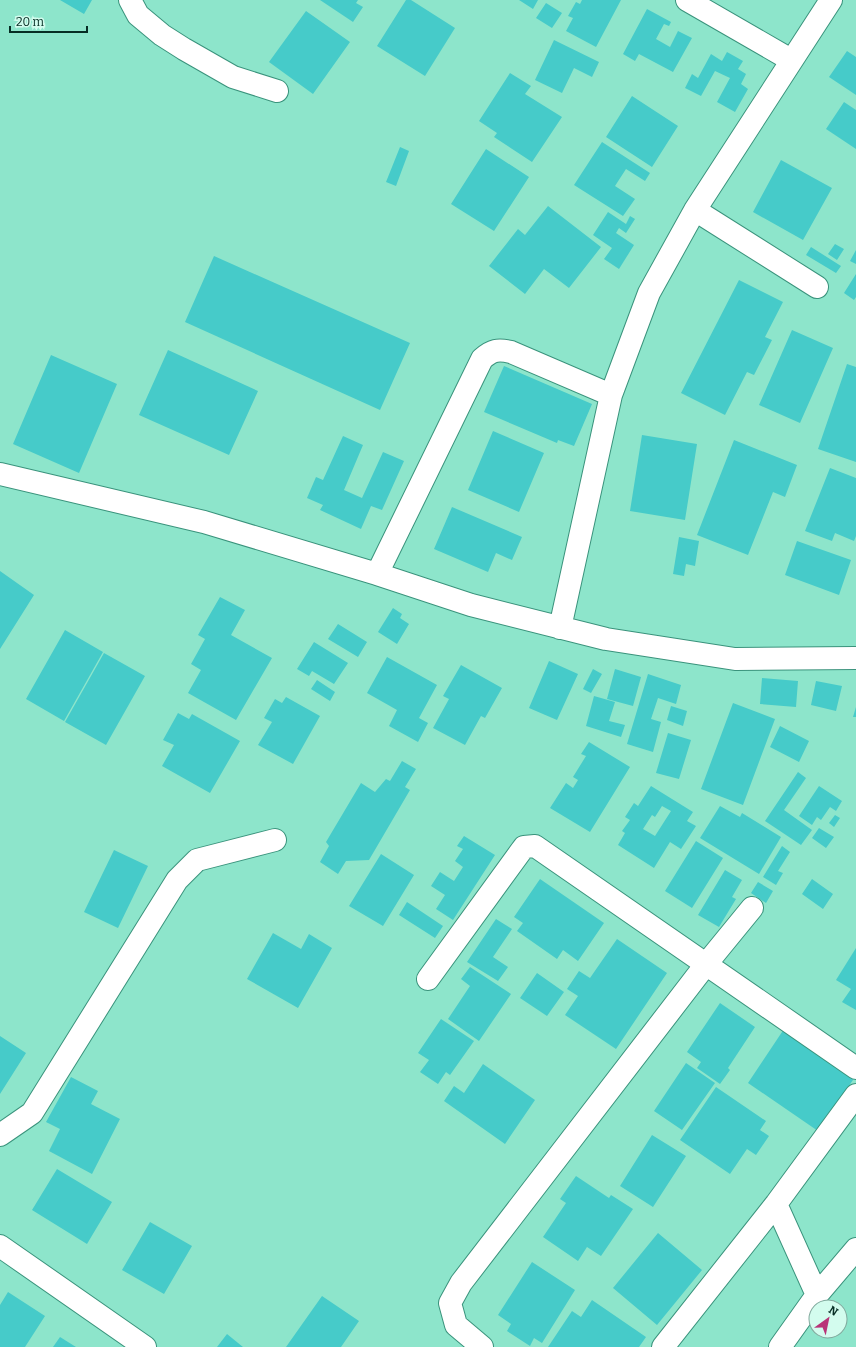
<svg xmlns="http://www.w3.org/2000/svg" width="856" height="1347" font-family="Bitter,serif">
<rect width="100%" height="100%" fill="#8de5cb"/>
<!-- building -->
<path fill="#46cbc9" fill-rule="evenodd" d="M60,0H92L84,14Z
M320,0H358L356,3L363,7L353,22Z
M406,0H411L455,28L425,76L377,46Z
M519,0H538L533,9Z
M582,0H621L596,47L566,31L573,18L568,16L576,2L580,4Z
M546,3L562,13L552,28L536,18Z
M647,9L671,22L669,26L664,24L656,39L670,47L678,31L692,38L673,72L639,54L635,61L623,54Z
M306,11L350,42L313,94L269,62Z
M554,40L599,62L592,77L574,68L562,93L535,80Z
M847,51L856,57V95L829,77Z
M727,52L743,61L738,69L746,74L741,84L748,89L735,112L717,102L730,78L715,71L701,96L685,88L692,74L698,78L711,54L722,61Z
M510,73L531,86L525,94L562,117L532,162L494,137L497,133L479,121Z
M632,96L678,126L652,167L606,137Z
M844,102L856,110V149L826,129Z
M602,142L650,173L645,181L626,169L615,186L635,199L623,216L574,185Z
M400,147L409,151L396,186L386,182Z
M486,149L529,177L494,231L451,204Z
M781,160L832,188L803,240L753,212Z
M548,206L601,247L569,288L544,269L525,294L489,266L518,229L525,235Z
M608,212L626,224L630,216L635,219L626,233L619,228L616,233L634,245L619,269L604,259L612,248L593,235Z
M835,244L844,249L837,260L828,254Z
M811,247L841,266L836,273L806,255Z
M856,250V264L850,261Z
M214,256L410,343L380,410L185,322Z
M856,274V297L854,300L844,293Z
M739,280L783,302L765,337L772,340L754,375L747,372L725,415L681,393Z
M792,330L833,348L800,423L759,405Z
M168,350L258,391L229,455L139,415Z
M51,355L117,384L79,473L13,444Z
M847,364L856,367V462L818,449Z
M504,366L592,404L574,446L558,440L557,443L484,412Z
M493,431L544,453L519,512L468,490Z
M642,435L697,444L685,520L630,511Z
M343,436L363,445L344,490L362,498L383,452L404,461L382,510L371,506L361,529L320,510L323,505L307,498L316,477L323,480Z
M734,440L797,465L785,497L773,492L748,555L697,535Z
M830,468L856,478V536L854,541L835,533L832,541L805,531Z
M452,507L522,537L512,560L496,553L488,572L434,549Z
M679,537L699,541L695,566L686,564L684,576L673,574Z
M797,541L851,560L839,595L785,575Z
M0,571L34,595L0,649Z
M220,597L245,610L231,635L272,658L236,720L188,693L201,670L191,664L205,639L198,635Z
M393,608L402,614L400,618L409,624L397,644L378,632Z
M338,624L367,642L358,657L328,639Z
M65,630L103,652L64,721L26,699Z
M314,642L348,663L334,684L312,671L309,676L297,669Z
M104,653L145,676L106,745L65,722Z
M387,657L437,685L419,718L428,723L418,742L389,726L397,710L367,693Z
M549,661L578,674L557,720L529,708Z
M461,665L502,688L485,718L481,716L465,745L433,728L449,699L443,696Z
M593,669L602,674L591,693L583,689Z
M615,669L641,677L633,706L607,699Z
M648,674L681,685L676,704L658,698L651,719L661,722L653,752L627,744Z
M762,678L798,681L796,707L760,704Z
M317,680L335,692L330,701L311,689Z
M816,681L842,686L836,711L811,705Z
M594,696L615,702L609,721L625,725L621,737L586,726Z
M286,697L320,716L293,764L258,745L272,722L264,718L275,699L282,703Z
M733,703L775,719L743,805L701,789Z
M671,706L687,711L683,726L667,720Z
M856,707V717H853Z
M178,713L189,719L192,714L240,741L210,793L162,766L174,745L163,740Z
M780,726L809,741L799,762L770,747Z
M668,733L691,740L679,779L656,773Z
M589,742L630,767L590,832L550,808L566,783L573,788L578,780L573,777L586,756L581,754Z
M402,761L416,769L405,787L410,790L369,860L346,861L338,874L320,862L329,846L326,842L361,783L375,792L386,779L390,781Z
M798,772L806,778L784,810L812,830L801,845L765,821Z
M651,786L693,812L687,821L696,826L681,849L670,842L654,868L618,845L625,833L622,831L630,820L625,817L634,803L638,806ZM662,806L671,811L655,836L643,829L652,815L655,817Z
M819,786L842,801L836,811L830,807L821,820L817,817L812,825L799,816Z
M720,806L740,817L742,813L781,837L759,874L700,838Z
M835,815L840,818L834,827L829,823Z
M819,828L834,837L826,848L812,838Z
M464,836L495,855L453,920L436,909L445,895L431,886L440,872L454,881L463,867L455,861L463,849L457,846Z
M696,841L723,858L692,908L665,891Z
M782,846L790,852L778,871L783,873L776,885L763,877Z
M114,850L148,866L118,928L84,912Z
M381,854L414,875L383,926L349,906Z
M725,870L742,880L732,897L736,899L719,927L698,915Z
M540,879L604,923L578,961L563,950L557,959L517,931L523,923L514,917Z
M812,879L833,894L823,909L802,894Z
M758,882L773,891L766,903L751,893Z
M407,902L443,926L435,938L399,915Z
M496,919L512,929L493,957L508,967L498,981L467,962Z
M273,933L301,949L309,934L332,948L298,1008L247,979Z
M617,939L667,973L616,1049L565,1015L578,996L567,989L579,971L590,978Z
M856,948V1010L842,1002L851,989L836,980Z
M470,967L511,994L479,1041L448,1019L470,986L461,979Z
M537,973L564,992L547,1016L520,998Z
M720,1003L755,1027L728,1068L730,1070L720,1084L697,1068L701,1062L687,1052Z
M441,1019L474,1041L450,1075L446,1072L438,1084L420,1072L429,1060L418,1053Z
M784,1029L855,1077L818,1131L748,1083Z
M0,1036L26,1053L0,1094Z
M686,1063L715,1083L682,1130L654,1111Z
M483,1064L535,1100L505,1144L444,1101L454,1086L464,1093Z
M71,1077L98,1091L91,1104L120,1119L92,1174L49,1151L60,1129L46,1122Z
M716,1087L766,1121L760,1130L769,1136L756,1155L747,1149L730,1174L680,1140Z
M652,1135L686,1156L653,1207L620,1186Z
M57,1169L112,1202L87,1244L32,1210Z
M576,1176L609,1198L611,1195L633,1209L601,1256L587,1247L578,1261L543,1237L566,1203L560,1199Z
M150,1222L192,1246L164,1294L122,1270Z
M658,1233L702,1270L657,1325L613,1288Z
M532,1262L575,1290L542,1343L534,1338L530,1346L507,1331L511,1324L498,1315Z
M8,1292L45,1316L25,1347H0V1305Z
M322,1296L359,1321L341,1347H286Z
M592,1300L646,1337L639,1347H548L572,1311L581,1317Z
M227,1334L243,1347H217Z
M60,1337L76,1347H53Z"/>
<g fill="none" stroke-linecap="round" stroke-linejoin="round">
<defs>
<path id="minor" d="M130,0L138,15L162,35L184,49L233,77L277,91
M687,0L791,60
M695,210L817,287
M0,474L204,522L377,574L471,605L606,639L735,659L856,658
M377,574L482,359C492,350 498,349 511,352L611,395
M560,628L611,395L649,293L695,210L831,0
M428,979L521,851L524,847L535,846L856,1068
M0,1135L32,1113L177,880L197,860L275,840
M776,1204L817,1295
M0,1246L145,1347
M482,1347L456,1325L450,1303L461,1283L707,963L752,908
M663,1347L776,1204L856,1095
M780,1347L817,1295L856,1249"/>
</defs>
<!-- minor casing -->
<use href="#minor" stroke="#3a937c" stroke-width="24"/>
<!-- minor -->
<use href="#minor" stroke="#fff" stroke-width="22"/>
</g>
<!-- north arrow -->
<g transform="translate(828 1319) rotate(33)"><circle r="19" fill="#d3fcee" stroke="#81a99d"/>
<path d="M0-3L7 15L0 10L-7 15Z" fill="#b93478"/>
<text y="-6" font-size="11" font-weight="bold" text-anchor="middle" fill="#062d24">N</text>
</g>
<!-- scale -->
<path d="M10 26v6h77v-6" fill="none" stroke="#062d24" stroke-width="2"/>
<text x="16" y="26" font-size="12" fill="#062d24" stroke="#d3fcee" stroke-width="3" paint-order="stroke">20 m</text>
</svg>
